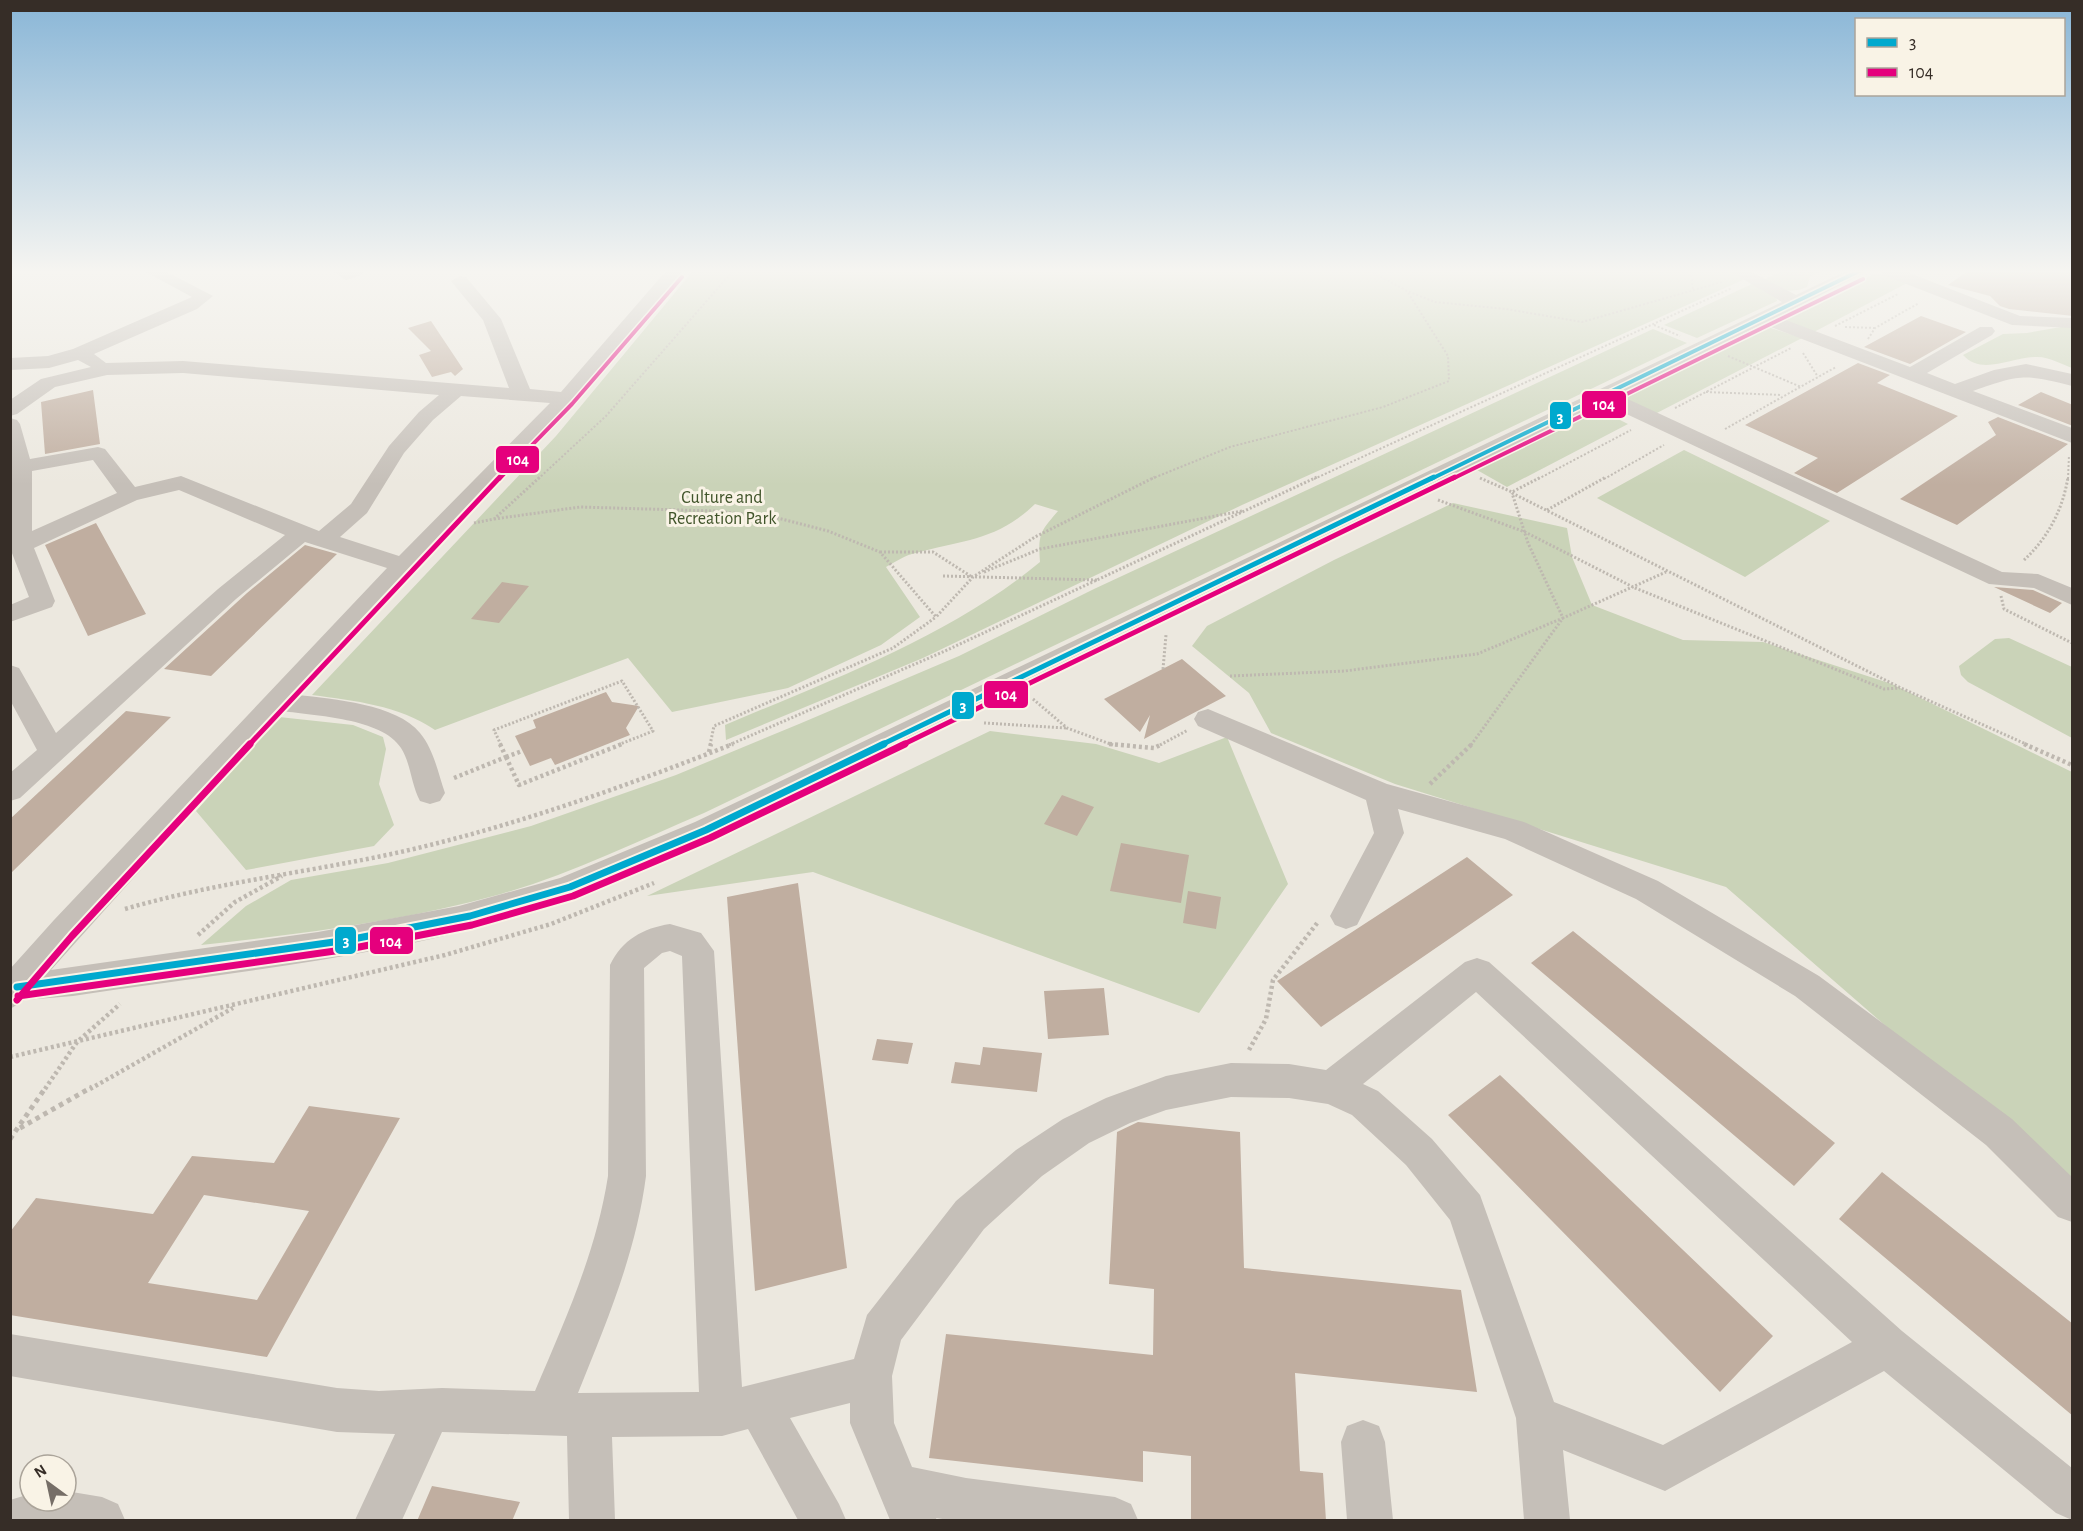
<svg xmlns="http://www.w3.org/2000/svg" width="2083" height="1531" font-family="'Alegreya Sans',sans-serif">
<rect width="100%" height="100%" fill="#ece8df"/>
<!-- green -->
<path fill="#cad3b8" d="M693,271H1729L1745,279L1242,505L923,658L726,740L725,725C833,679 949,637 1040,562C1038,534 1040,532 1058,511L1035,504C997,541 963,540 916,553C905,555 895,562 886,567L920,617L881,645L788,688L672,712L628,658L435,730C398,705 355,701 312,695L556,436Z
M1782,271H1823L1810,277L1807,287C1790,295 1778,288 1763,280Z
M1874,274L1890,275L1909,282L1812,333L1784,320Z
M1754,283L1776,297L1777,301L1697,338L1664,325Z
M1768,327L1802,338L1653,415L1626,399L1627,396Z
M2061,327H2072V368C2062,364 2047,356 2036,357C2011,357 1982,376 1963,355L2003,334L2027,333Z
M1653,329L1687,343L704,813C638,841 571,874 501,894C404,921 302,934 201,945L246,906L291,880L388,863L531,826L676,775L799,724L959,656L1094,589Z
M1598,409L1628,424L1507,487L1477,470Z
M1684,450L1830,521L1745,577L1597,498Z
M1453,503L1567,528L1572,557L1592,605L1683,640L1763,642L1892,684L2072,772V1188L1726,887L1395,784L1271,733L1249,693L1192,646L1207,626L1334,560Z
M2009,638L2072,667V738L1968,682L1961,675L1959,666L1995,639Z
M279,717L353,725L383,737L386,749L379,784L394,825L374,846L246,870L196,811Z
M990,731L1096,744L1159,763L1227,737L1288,884L1199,1013L813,872L647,896Z"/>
<!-- building -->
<path fill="#c0aea0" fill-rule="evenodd" d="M1968,271H2073V316L2009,309L2000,306L1990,296L1948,285Z
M1921,316L1966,332L1910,364L1864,347Z
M431,321L463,369L455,376L451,372L432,377L419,355L431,351L408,328Z
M1858,363L1890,375L1877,383L1958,416L1837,493L1794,473L1818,458L1745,425Z
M93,390L100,444L45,454L41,402Z
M2041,392L2073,405V426L2018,405Z
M1998,417L2068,444L1957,525L1900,499L1996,435L1988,422Z
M96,523L146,614L88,636L45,545Z
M305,545L337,554L211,676L164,669L247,593Z
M502,582L529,586L499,623L471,619Z
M1994,587L2033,590L2062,603L2050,613Z
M1182,659L1226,696L1144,739L1150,715L1140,732L1104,699Z
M606,692L612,702L639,706L626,728L630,735L555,765L551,758L530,766L515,736L536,728L533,720Z
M126,711L171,717L10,874V819Z
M1062,795L1094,807L1077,836L1044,824Z
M1121,843L1189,855L1181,903L1110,891Z
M1467,857L1513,895L1321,1027L1277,981Z
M798,883L847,1268L755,1291L727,897Z
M1188,891L1221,897L1216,929L1183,923Z
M1573,931L1835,1143L1794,1186L1531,963Z
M1104,988L1109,1035L1048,1039L1044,991Z
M877,1039L913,1043L908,1064L872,1060Z
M983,1047L1042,1053L1037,1092L951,1083L955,1062L980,1065Z
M1500,1075L1773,1336L1720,1392L1448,1115Z
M309,1106L400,1118L267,1357L10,1315V1232L36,1198L153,1214L192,1156L274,1163ZM204,1195L309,1211L257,1300L148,1283Z
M1138,1122L1240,1132L1244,1268L1461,1290L1477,1392L1295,1373L1300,1471L1323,1473L1326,1521H1191V1456L1143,1451V1482L929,1458L946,1334L1153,1355L1154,1289L1109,1284L1117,1132Z
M1882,1172L2073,1324V1416L1839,1219Z
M432,1486L520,1502L512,1521H417Z"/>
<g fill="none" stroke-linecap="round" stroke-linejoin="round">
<!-- path-far3 -->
<path stroke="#beb8b0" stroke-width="2" stroke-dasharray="2 2" stroke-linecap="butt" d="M1370,271L1407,291L1435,302L1506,309L1582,322L1722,282
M1691,271L1693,291
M1787,274L1804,275
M1654,325L1680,336
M1835,326L1898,294
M1845,327L1875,328
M1868,339L1875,328L1919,303
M1803,353L1818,377
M1728,356L1801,387
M1706,392L1782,395
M1675,408L1791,348
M1725,429L1836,367
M538,479L606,416L733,271
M1151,479L1230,447L1383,407L1449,381L1448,356L1407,291
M1314,479L1732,288
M1538,479L1631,430
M1604,479L1664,445
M2068,479L2069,455"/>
<!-- path-far2 -->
<path stroke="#beb8b0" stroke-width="3" stroke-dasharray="2 2" stroke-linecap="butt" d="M1480,478L1512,492L1541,477
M1512,493L1901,688L2028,745
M1438,500L1525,532L1635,588L1884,689L1900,688
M1547,510L1606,477
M494,519L580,507L714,511L774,517L828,531L880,552L936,617L973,577L1035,537L1155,477
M474,523L494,519L540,477
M880,552H933L972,577
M2024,560C2048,538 2063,509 2068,477
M984,572L1040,549L1242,511
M943,576L1097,580
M2001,596L2004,609L2072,643
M1163,669L1166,635
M1230,676L1345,671L1477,654L1563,618L1528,543L1512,493
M1033,699L1067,728L1113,745
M984,723L1066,728
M501,745L494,730L622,681L653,731L618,745
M710,745L714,726L893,648L936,617
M729,745L945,651L1317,477
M1160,745L1188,730
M1471,745L1563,618L1666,572"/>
<!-- path-far1 -->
<path stroke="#beb8b0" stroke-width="4.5" stroke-dasharray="3 3" stroke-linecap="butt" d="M500,744L506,757
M1109,744L1154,748L1162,744
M2024,744L2072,765
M709,752L711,744
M506,757L519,785L622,744
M506,757L522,751
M454,778L506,757
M1430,784L1472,744
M125,909C217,882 312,872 405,851C518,825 626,786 733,744
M198,935L235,902L282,876
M1249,1050L1266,1019L1273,980L1318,922
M10,1057L445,955L551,924L654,883
M45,1089L77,1042L120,1004
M90,1089L233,1008"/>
<!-- path -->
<path stroke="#beb8b0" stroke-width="5" stroke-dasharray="4.5 4.5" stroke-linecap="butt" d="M20,1128L92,1087
M10,1139L46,1087"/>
<!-- minor -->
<path fill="#c5bfb8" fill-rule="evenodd" d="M144,271H165L213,296L197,309L94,354L106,363L183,361L509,388L483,320L451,281L460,276L466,277L501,319L530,389L561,392L666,271H683L573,402L456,523L298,695C333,699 397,704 420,733C434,750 438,773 445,793L440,801L430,804L420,801C411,784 411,764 401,748C382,718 315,716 283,711L51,970L318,932L459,906L560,878L695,822L1782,302L1729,271H1750L1796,295L1846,271H1867L1778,317L1910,367L1980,327H1992L1995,331L1992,335L1927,373L1955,384L1994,370L2026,364L2072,374V386C2024,374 2021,374 1973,391L2072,428V443L1763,324L1619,395L2002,572L2038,574L2072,588V605L2034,588L1989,584L1603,403L717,838C647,869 579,900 506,920C366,960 216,974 73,996L25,1000L10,1009V969L54,920L387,568L305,542L236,599L20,798L10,801V773L37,750L10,700V665L19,668L56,733L218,589L285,535L179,490L137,500L34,548L55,601L52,607L10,622V605L29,597L10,548V418L17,420L20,424L30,459L98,447L105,449L135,487L181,476L319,531L351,504L389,446L419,412L439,395L183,373L107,375L55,387L17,414L10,416V400L41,379L91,367L78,360L49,368L10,370V358L48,356L73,349L192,297ZM461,396L550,403L399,556L340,537L367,513L404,453L433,420ZM93,460L117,493L32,531V471Z
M332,271H364L362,275L346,280Z
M1881,271H1904L2020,316L2072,318V328L2012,325L1883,275Z
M1208,709L1387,784L1524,822L1658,881L1819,976L2012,1119L2072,1177V1222L2058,1217L1986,1145L1795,996L1636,899L1505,839L1398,809L1404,833L1357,925L1346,929L1335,925L1330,916L1374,833L1366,800L1198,726L1194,719L1198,712Z
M670,924L701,933L714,951L742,1387L854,1359L867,1315L956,1201L1016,1150L1063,1119L1106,1098L1166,1076L1231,1063L1289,1064L1326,1070L1465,962L1477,958L1489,962L1902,1331L2072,1468V1520L2056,1513L1884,1371L1665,1491L1563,1450L1570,1520H1524L1516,1418L1450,1220L1406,1165L1352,1115L1328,1104L1289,1098L1231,1097L1166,1110L1130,1123L1089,1143L1042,1176L984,1229L901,1340L892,1376L894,1423L912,1467L966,1478L1115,1497L1131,1504L1138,1520H949L936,1518L937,1520H890L850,1423V1403L790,1418L839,1504L846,1520H798L748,1429L722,1436L612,1437L615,1520H569L567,1436L442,1432L402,1520H355L395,1434L337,1432L10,1376V1334L337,1388L379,1391L442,1388L535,1391C565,1320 596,1253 608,1176L610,965C622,940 643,928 670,924ZM670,951L682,956L699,1392L578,1393C607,1321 636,1253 646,1176L644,968L662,953ZM1476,992L1852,1342L1663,1445L1554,1402L1480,1195L1432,1139L1378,1091L1363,1084Z
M1363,1420L1379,1426L1385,1442L1393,1520H1347L1341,1442L1347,1426Z
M66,1491L102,1497L118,1504L125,1520H10V1500L30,1494V1501H66Z"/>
<defs>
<path id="bus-1-far2" d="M1431,479L1859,271"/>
<path id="bus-1-far1" d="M881,745L1434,477"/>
<path id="bus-1" d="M17,987L348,940L470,916L570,887L706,830L884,744"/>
<path id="bus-2-far2" d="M499,479L572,404L682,277
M1452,479L1863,279"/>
<path id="bus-2-far1" d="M249,745L500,477
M902,745L1455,477"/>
<path id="bus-2" d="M18,996L349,949L472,925L573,896L710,838L905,744
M17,1000L72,936L250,744"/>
</defs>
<!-- bus-1-far2 casing -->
<use href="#bus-1-far2" stroke="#f9f3e6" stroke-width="7"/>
<!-- bus-1-far1 casing -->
<use href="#bus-1-far1" stroke="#f9f3e6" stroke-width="9"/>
<!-- bus-1 casing -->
<use href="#bus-1" stroke="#f9f3e6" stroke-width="11"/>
<!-- bus-2-far2 casing -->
<use href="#bus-2-far2" stroke="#f9f3e6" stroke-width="7"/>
<!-- bus-2-far1 casing -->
<use href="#bus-2-far1" stroke="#f9f3e6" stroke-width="9"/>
<!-- bus-2 casing -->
<use href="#bus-2" stroke="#f9f3e6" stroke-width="11"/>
<!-- bus-1-far2 -->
<use href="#bus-1-far2" stroke="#00a9ce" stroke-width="4"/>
<!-- bus-1-far1 -->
<use href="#bus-1-far1" stroke="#00a9ce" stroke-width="5"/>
<!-- bus-1 -->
<use href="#bus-1" stroke="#00a9ce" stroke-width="7"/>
<!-- bus-2-far2 -->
<use href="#bus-2-far2" stroke="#e5007d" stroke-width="4"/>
<!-- bus-2-far1 -->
<use href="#bus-2-far1" stroke="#e5007d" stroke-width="5"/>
<!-- bus-2 -->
<use href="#bus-2" stroke="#e5007d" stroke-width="7"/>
</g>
<!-- sky -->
<linearGradient id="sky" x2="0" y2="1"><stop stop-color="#89b6d7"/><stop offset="0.56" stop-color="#f6f5f1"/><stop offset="1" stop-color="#f6f5f1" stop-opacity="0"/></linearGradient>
<rect width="2083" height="485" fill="url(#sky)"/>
<g text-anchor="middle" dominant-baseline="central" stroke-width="6" stroke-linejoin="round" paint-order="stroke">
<!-- far-park labels -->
<g font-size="18" fill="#40542a" stroke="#f9f3e6">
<text x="722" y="498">Culture and<tspan x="722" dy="21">Recreation Park</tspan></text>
</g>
</g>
<g stroke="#f9f3e6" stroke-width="2">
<rect x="1581" y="390" width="46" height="29" rx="6" fill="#e5007d"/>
<rect x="1549" y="401" width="23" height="29" rx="6" fill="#00a9ce"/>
<rect x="495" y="445" width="45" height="29" rx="6" fill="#e5007d"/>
<rect x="983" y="680" width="46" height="29" rx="6" fill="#e5007d"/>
<rect x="951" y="691" width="24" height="29" rx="6" fill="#00a9ce"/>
<rect x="334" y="926" width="23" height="29" rx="6" fill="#00a9ce"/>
<rect x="369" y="926" width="45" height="29" rx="6" fill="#e5007d"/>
</g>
<g font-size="16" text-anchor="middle" font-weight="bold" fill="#fff">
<text x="1604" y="410">104</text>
<text x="1560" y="422">3</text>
<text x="518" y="465">104</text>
<text x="1006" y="700">104</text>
<text x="963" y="711">3</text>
<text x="346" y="946">3</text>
<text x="391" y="947">104</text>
</g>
<!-- border -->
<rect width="2083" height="1531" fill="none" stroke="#362d27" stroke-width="24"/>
<!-- legend -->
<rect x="1855" y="18" width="210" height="78" fill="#f9f3e6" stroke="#aba49a" stroke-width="1.5"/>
<rect x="1867" y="38" width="30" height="9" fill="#00a9ce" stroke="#aba49a" stroke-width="1.5"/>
<text x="1909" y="48" font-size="18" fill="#362d27">3</text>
<rect x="1867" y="68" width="30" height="9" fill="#e5007d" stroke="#aba49a" stroke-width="1.5"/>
<text x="1909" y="78" font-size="18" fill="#362d27">104</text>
<!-- north arrow -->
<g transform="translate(48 1483) rotate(327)"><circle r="28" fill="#f9f3e6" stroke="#aba49a" stroke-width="1.5"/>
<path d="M0-4.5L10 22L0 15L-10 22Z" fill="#766e67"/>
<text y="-9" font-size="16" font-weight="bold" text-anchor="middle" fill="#362d27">N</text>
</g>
</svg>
